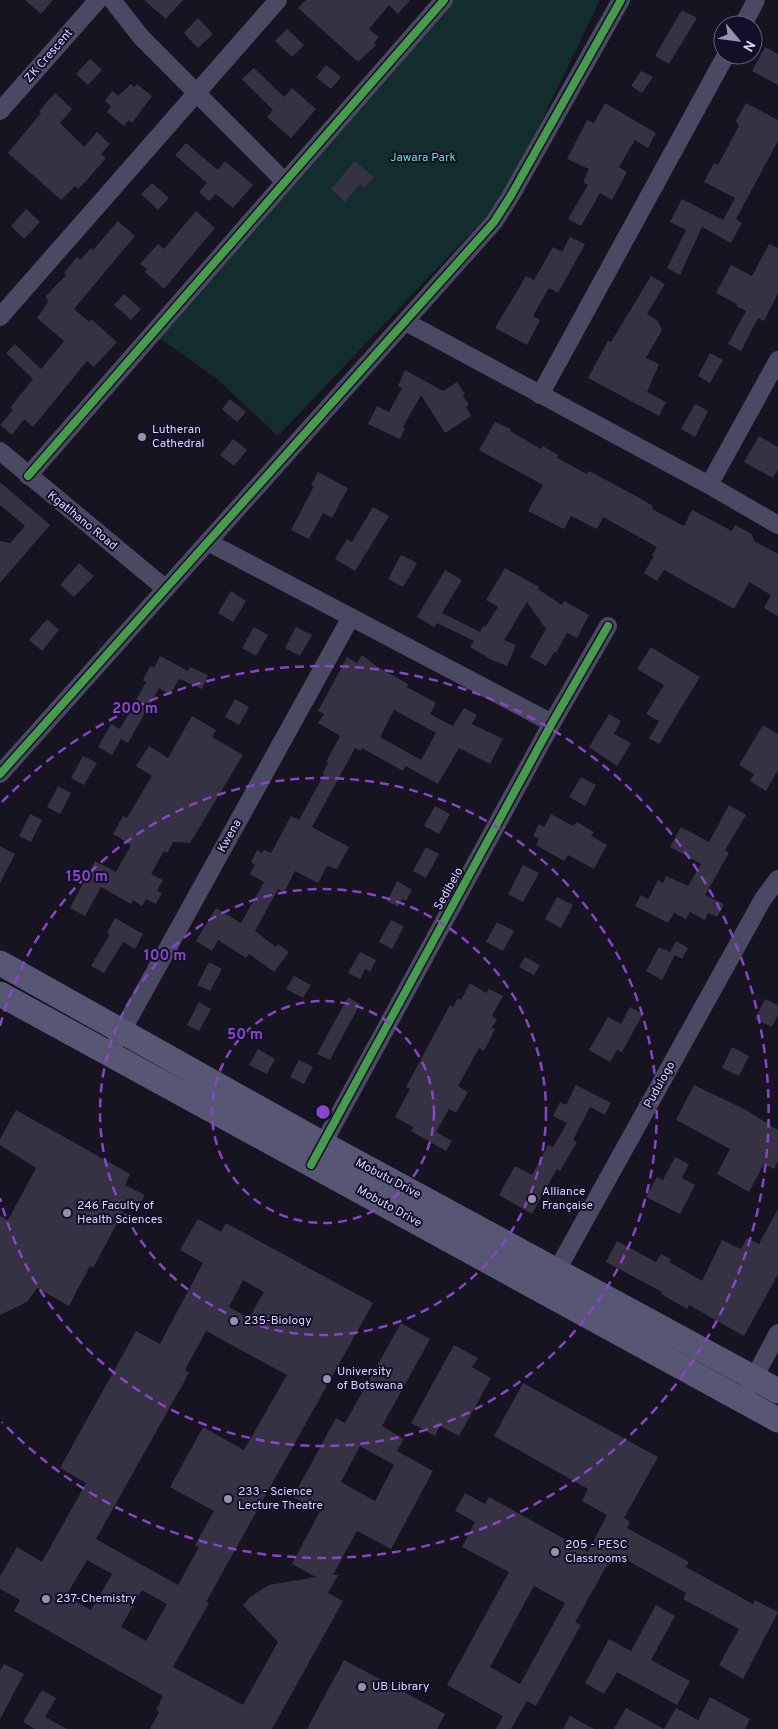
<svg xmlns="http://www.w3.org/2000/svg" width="778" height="1729" font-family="Overpass,sans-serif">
<rect width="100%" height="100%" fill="#161421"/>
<!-- green -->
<path fill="#132c2d" d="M446,0H600L505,197L278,436L216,378L153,334Z"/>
<!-- building -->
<path fill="#343243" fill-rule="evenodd" d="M25,0H53L41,14Z
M144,0H183L166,19Z
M306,0H410L398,14L389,5L369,29L379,37L374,43L376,45L358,62L298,8Z
M682,10L697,18L669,64L655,56Z
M198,18L213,34L198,48L184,33Z
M287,29L304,45L292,57L275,41Z
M765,47L778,54V85L752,71Z
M90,59L102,70L88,85L76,74Z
M326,65L341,77L331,89L316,77Z
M254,68L284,97L292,88L316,109L291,138L267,117L273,110L242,79Z
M641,71L653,77L642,93L631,86Z
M131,84L134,87L137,84L152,96L132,123L129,120L124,126L107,112L111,106L105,101L112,91L118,96Z
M55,93L72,109L60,123L84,147L97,132L110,144L101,154L106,158L86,181L78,189L75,186L61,200L8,153L41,113L39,111Z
M605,103L656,133L648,148L635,140L619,167L627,172L612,200L600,193L581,226L568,219L588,185L583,182L589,169L567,159L587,120L594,123Z
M746,103L778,120V141L736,219L742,223L731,243L702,227L680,275L667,268L686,230L670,222L682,199L723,220L735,198L704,182L714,163L718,165L739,126L736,121Z
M186,143L218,170L225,161L253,185L233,208L216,194L209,201L199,192L207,183L175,155Z
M355,161L374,177L364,188L360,184L345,202L331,189Z
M152,183L169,198L158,210L141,194Z
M26,209L40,222L24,239L11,226Z
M196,211L215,228L164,289L145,272L147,269L140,264L158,244L164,249Z
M118,221L135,236L74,309L89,322L91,319L117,342L94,367L87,361L33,427L24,419L12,435L0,425L13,410L10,408L33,379L6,353L15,344L41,369L64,341L37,318L48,302L46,296L66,275L64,273L77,257L80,260L91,248L93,250Z
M570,237L585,244L558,293L549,288L533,316L540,320L527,345L495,328L526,276L534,280L553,247L562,252Z
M769,244L778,248V293L764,321L758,318L741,351L728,344L746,311L736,306L737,304L716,293L731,265L752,276Z
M651,276L665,284L647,314L658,321L662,330L646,358L659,364L647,392L666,402L659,416L588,378L608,341L611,342Z
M124,294L141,309L131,320L114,305Z
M710,353L723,360L710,383L698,376Z
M405,370L443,391L457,382L465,394L463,396L469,405L466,407L471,416L445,433L421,395L403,427L405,428L400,439L368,424L377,406L389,412L402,388L398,386Z
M230,399L246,412L237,422L222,409Z
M695,404L708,411L695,437L681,429Z
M495,422L511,429L510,431L541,449L543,446L558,455L557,458L587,474L589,471L638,497L653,506L652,509L684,526L692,510L732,531L735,525L752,534L754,541L778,554V616L764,608L771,595L749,582L734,609L664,570L657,581L644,573L654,556L652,555L657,547L603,517L597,529L571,516L564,529L528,511L543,485L479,450Z
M759,436L778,447V470L773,478L744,462Z
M233,439L247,450L234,466L220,455Z
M318,472L348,488L332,518L323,513L309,539L291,530L314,486L311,485Z
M0,482L50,525L0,583V541L10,543L25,526L0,505Z
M373,507L389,516L355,571L335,559L347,539L352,542Z
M401,555L417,563L403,587L388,579Z
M79,563L94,576L74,597L60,585Z
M505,568L539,587L538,589L562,605L564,601L589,615L577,638L567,633L556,653L554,652L546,666L530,657L546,629L527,602L504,640L516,645L507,666L492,660L470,647L474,641L437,623L434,627L417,617L445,570L462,580L442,613L480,632L483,626L485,627L498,607L486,600Z
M231,591L246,601L233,622L218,613Z
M47,619L59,630L42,651L29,640Z
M254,627L268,635L256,656L242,648Z
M296,627L312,635L300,656L285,648Z
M651,647L700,677L659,744L649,738L659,721L646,714L664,685L637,669Z
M362,655L376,666L408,684L407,687L436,703L430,714L453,726L464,708L477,715L472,724L503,739L490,764L459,748L438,784L406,766L403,771L362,748L361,751L355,748L312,827L349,847L337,869L327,866L318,883L295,871L284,892L278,889L255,931L276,947L278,944L289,952L274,972L249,954L246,958L218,940L212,951L196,941L216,908L241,923L264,882L250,874L255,865L251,862L257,850L262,853L264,850L271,853L291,816L299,820L324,774L323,773L328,763L326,762L340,736L318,723L324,714L318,711L347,657L357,663ZM394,710L436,733L421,760L380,737Z
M160,656L188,671L190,667L208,675L202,689L179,679L170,695L159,688L128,743L121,739L112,755L98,747L111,724L120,729L146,682L143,680L150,666L154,668Z
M235,699L249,707L239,725L225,717Z
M609,714L621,721L614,734L631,743L617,766L589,747Z
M192,716L216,730L212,737L243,755L190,843L173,842L167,853L164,851L151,874L163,880L157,891L162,893L156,904L146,899L142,906L133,900L131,904L101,887L85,916L70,908L95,861L116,872L131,845L113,834L123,816L127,818L152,776L136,766L149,746L168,758Z
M763,725L778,734V770L766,791L750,781L754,774L739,765Z
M83,756L97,763L84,785L71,778Z
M581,777L596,785L585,806L569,797Z
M58,786L71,793L60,814L47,807Z
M729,805L746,815L725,850L729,853L705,895L724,904L717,917L708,913L705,920L690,912L686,919L674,913L668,923L635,906L641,895L648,899L658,880L663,883L666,876L688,886L701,864L670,847L681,827L709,842Z
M435,806L450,814L439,834L424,826Z
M30,814L42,820L31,842L19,836Z
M551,814L573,826L577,822L594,832L591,836L607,845L594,869L568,855L564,861L536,845L539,839L533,836L539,824L544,827Z
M0,846L15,854L0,883Z
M426,847L439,854L426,878L413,871Z
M523,865L539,873L523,902L508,894Z
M397,881L412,890L406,901L402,899L398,907L387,901Z
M557,897L573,905L561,928L545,919Z
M115,918L143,934L135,949L123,942L104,973L91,966L110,934L107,933Z
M391,920L404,926L392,949L379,942Z
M497,922L514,931L503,951L486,942Z
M676,941L688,948L682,959L675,955L662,980L646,971L659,947L670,952Z
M360,952L376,960L370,972L365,969L360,979L348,973Z
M525,957L540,965L534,975L519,967Z
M209,962L222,969L210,991L197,985Z
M294,976L311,985L303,998L286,989Z
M470,983L486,993L489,989L503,996L492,1016L497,1019L492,1028L495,1029L484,1051L479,1048L458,1086L468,1092L456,1113L449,1109L436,1132L452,1141L446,1151L411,1131L413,1127L395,1117L410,1089L406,1087L450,1005L453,1007L458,998L461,1000Z
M348,997L360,1004L330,1060L317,1054Z
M765,999L778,1005V1015L772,1027L755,1019Z
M199,1002L211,1009L199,1031L187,1025Z
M630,1007L643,1014L622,1052L617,1050L610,1062L589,1050L608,1017L621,1024Z
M732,1047L749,1056L739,1076L722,1068Z
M258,1049L275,1059L267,1074L249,1065Z
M299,1060L313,1067L304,1084L290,1077Z
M576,1085L611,1103L605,1115L590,1107L573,1140L577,1142L560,1171L557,1169L532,1214L499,1195L515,1166L532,1175L548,1145L553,1147L567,1123L553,1116L560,1102L566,1105Z
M694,1085L746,1110L778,1130V1161L774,1169L764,1164L749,1192L717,1174L730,1149L676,1120Z
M16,1110L130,1174L125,1185L145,1195L135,1212L126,1207L93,1268L90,1266L69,1306L37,1288L27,1302L0,1315V1216L8,1220L36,1168L0,1145V1139Z
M675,1157L689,1164L682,1178L695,1185L680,1214L646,1197L657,1177L663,1180Z
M778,1209V1274L744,1336L689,1305L687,1309L661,1294L662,1292L606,1262L617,1241L656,1262L661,1254L671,1259L669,1262L702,1281L722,1240L741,1249L747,1238L759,1244Z
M198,1219L221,1232L226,1223L373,1303L206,1602L209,1603L173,1667L243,1705L278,1642L243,1605L250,1597L269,1585L316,1577L292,1564L320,1511L293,1497L336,1418L345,1423L401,1323L430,1339L382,1426L404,1439L397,1451L433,1471L391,1549L357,1531L333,1575H338L328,1593L343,1601L272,1729H150L159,1712L156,1710L163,1696L14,1611L20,1600L0,1589V1576L17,1547L42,1562L86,1483L60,1468L136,1331L160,1344L203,1263L180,1250ZM243,1280L264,1292L249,1318L229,1307ZM206,1331L287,1375L244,1450L203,1427L170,1487L214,1511L195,1545L199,1547L178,1585L96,1539L189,1373L185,1370ZM360,1446L394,1465L375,1501L341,1482ZM87,1560L112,1574L91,1610L66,1596ZM142,1590L167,1604L146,1641L121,1627Z
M454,1345L478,1358L472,1367L491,1378L459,1436L440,1426L435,1436L411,1423Z
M523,1383L658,1457L624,1518L630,1522L627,1528L689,1562L686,1567L753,1604L755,1600L778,1612L743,1679L719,1665L739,1629L683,1599L686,1593L614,1553L575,1622L581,1625L536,1706L527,1701L511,1729H496L503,1716L447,1685L509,1572L462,1547L475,1522L455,1511L465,1493L485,1504L489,1497L588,1552L607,1515L582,1501L588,1489L494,1436ZM534,1586L565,1603L520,1684L490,1667Z
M656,1605L675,1616L651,1660L690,1681L677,1705L617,1672L604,1694L585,1683L609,1639L631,1651Z
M344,1660L445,1714L437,1729H307Z
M4,1664L24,1674L0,1719V1671Z
M42,1690L56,1698L45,1717L67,1729H35L23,1722Z
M710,1697L750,1719L745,1729H614L626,1708L664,1729L676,1708L698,1720Z
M570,1716L594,1729H563Z"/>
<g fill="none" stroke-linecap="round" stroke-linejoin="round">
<!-- minor -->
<path stroke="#4a4962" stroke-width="18" d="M112,0L141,37L285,182
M743,25L756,0
M0,111L98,0
M0,317L278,0
M406,322L709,485L778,525
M540,395L726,55
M0,451L166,589
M28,476L444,0
M709,485L778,360
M208,542L552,723
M0,774L494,222L510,197L621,0
M117,1040L351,617
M318,1153L552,723L608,626
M551,1281L763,899L778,879
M749,1387L778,1333"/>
<!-- secondary -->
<path stroke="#575674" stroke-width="25" d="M0,963L323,1144L778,1391
M0,994L778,1420"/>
<defs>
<path id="cycleway" d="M28,476L444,0
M0,774L494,222L510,197L621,0
M311,1165L552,723L608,626"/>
</defs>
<!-- cycleway casing -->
<use href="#cycleway" stroke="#130f26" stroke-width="11"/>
<!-- cycleway -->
<use href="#cycleway" stroke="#469c4c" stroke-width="8"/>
</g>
<!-- distance rings -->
<g fill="none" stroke="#8945c9" stroke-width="2.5" stroke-dasharray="9 6">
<circle cx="323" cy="1112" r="111"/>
<circle cx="323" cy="1112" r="223"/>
<path d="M0 1026A334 334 0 1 1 0 1198"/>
<path d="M2 802A446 446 0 1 1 2 1422"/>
</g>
<!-- markers -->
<g fill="#9591b1" stroke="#130f26" stroke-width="2">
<circle cx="142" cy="437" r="5"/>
<circle cx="532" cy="1199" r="5"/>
<circle cx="67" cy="1213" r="5"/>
<circle cx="234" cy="1321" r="5"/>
<circle cx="327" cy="1379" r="5"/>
<circle cx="228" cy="1499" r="5"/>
<circle cx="555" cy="1552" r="5"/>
<circle cx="46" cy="1599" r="5"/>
<circle cx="362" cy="1687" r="5"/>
</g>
<g text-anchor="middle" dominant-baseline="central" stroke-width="4" stroke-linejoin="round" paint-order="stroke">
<!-- street labels -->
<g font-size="12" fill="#d9d4ff" stroke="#130f26">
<text transform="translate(49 56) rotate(-49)">ZK Crescent</text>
<text transform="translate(82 521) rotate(39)">Kgatlhano Road</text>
<text transform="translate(230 836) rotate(-61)">Kwena</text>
<text transform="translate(449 889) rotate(-61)">Sedibelo</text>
<text transform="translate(660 1085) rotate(-61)">Pudulogo</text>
<text transform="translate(388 1179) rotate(28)">Mobutu Drive</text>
<text transform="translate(389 1207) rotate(29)">Mobuto Drive</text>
</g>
<!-- park labels -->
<g font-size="12" fill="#5fe0c0" stroke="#130f26">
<text x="423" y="158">Jawara Park</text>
</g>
<!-- poi labels -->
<g font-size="12" fill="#d9d4ff" stroke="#130f26" text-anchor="start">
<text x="152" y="430">Lutheran<tspan x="152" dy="14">Cathedral</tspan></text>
<text x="542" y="1192">Alliance<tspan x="542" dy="14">Française</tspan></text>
<text x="77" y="1206">246 Faculty of<tspan x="77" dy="14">Health Sciences</tspan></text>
<text x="244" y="1321">235-Biology</text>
<text x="337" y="1372">University<tspan x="337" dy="14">of Botswana</tspan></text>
<text x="238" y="1492">233 - Science<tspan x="238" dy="14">Lecture Theatre</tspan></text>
<text x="565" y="1545">205 - PESC<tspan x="565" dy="14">Classrooms</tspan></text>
<text x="56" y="1599">237-Chemistry</text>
<text x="372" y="1687">UB Library</text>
</g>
</g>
<circle cx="323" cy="1112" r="8" fill="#8945c9" stroke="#130f26" stroke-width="2.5"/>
<g font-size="15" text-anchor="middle" font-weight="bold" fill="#8945c9" stroke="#130f26" stroke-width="4" stroke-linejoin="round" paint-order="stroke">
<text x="135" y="713">200 m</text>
<text x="87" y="881">150 m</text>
<text x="165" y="960">100 m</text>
<text x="245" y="1039">50 m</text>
</g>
<!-- north arrow -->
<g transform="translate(738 40) rotate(119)"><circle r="24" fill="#130f26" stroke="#625e7d"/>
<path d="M0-4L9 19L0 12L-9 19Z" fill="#9591b1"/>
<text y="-8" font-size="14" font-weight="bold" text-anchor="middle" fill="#d9d4ff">N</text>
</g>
</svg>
